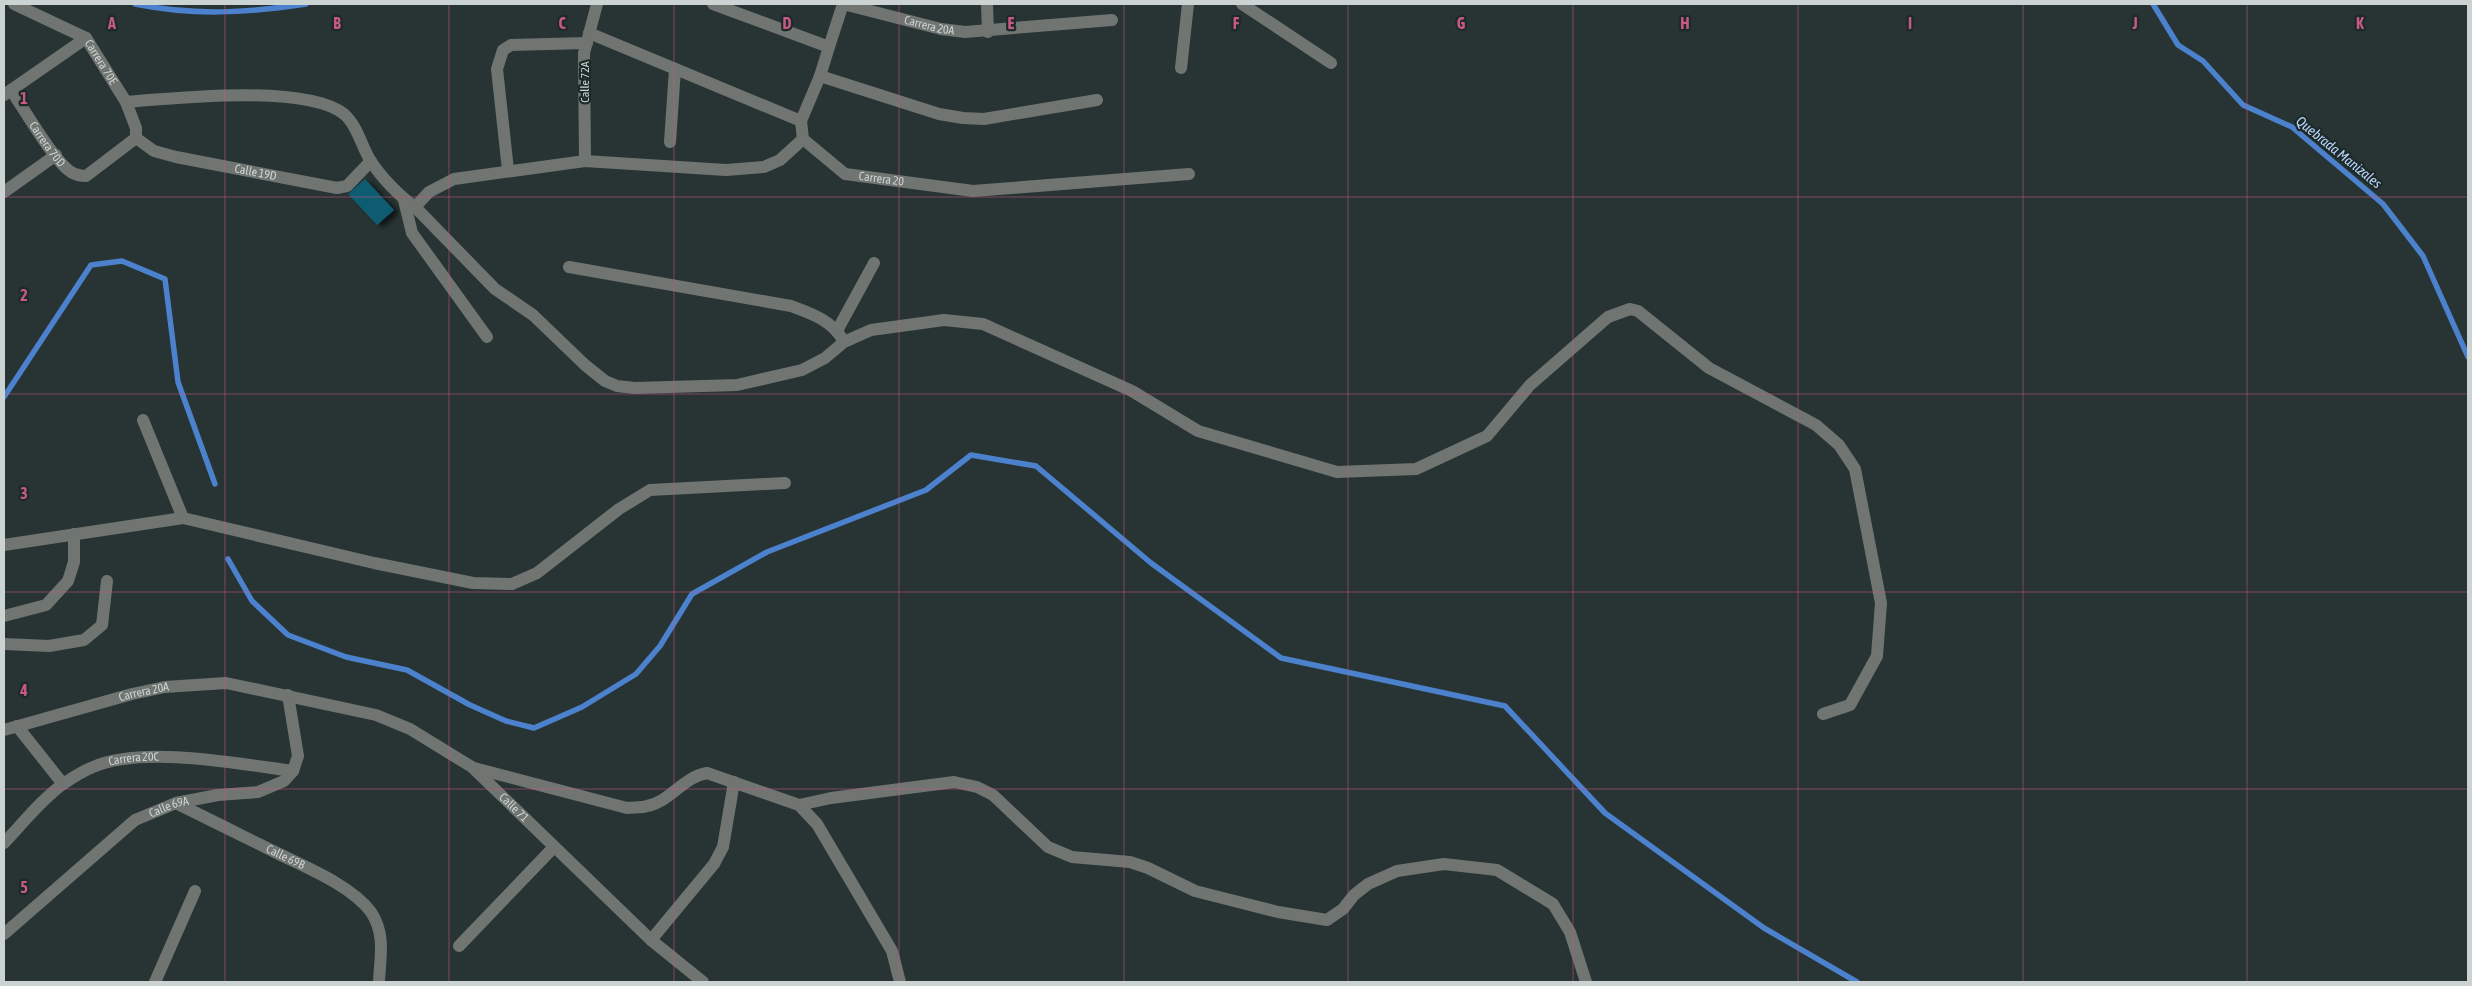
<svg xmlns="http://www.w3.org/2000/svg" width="2472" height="986" font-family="'Asap Condensed',sans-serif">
<defs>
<filter id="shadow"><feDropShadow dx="5.5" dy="3" stdDeviation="2.5" flood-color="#0009"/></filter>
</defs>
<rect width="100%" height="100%" fill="#273433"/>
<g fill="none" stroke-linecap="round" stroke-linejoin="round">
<!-- stream -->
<path stroke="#4c82cd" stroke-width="5.5" d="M135,4C195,16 245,13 306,4
M2153,4L2178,45L2203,61L2243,105L2292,127L2383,204L2423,256L2468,357
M4,397L91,265L122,261L165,279L178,382L215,484
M228,559L252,601L288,635L346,657L407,670L470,705L506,721L534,728L582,707L636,674L660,646L692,594L767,552L926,490L971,455L1036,466L1151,563L1281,658L1505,706L1605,813L1764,928L1857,982"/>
</g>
<!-- building -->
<path fill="#115b72" filter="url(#shadow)" d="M365,179L394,210L377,225L348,194Z"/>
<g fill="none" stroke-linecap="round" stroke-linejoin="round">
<!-- minor -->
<g stroke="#707572" stroke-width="12">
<path id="s1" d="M14,4L86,38L126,102L136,128V138"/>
<path d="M713,4L829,47L820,76L801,121"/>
<path id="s2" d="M843,4L941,29L965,32L1112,20"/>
<path d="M987,4L988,32"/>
<path d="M1242,4L1331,63"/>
<path id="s3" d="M589,33L801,121L803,139L845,174L973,191L1189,174"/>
<path d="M829,47L843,4"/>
<path d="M1181,68L1188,4"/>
<path d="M820,76L939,114L963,118L984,119L1097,100"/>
<path id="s4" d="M11,90C24,109 54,161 71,172C76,175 80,176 86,176L136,138"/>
<path d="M4,95L86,38"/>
<path d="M126,102C176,98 305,84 344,114C357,125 362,147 370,160C381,177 399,196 415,207L495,289L533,315L585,365L605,381L617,386L635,388L737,385L802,370L825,358L844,342L871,330L944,320L983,324L1132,391L1198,431L1337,472L1416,469L1487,436L1530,385L1608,317L1630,309L1638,311L1709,368L1816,425L1839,445L1855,469L1881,603L1877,656L1850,705L1823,714"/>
<path id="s5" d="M136,138L154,151L176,157L337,188L347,186L371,161"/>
<path d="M670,142L675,69"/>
<path d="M585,161L584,53L597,4"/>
<path d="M508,170L497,69L503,50L511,45L587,43"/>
<path d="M4,192L56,155"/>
<path d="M404,200L412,233L487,337"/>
<path d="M415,207L429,192L454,179L585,161L726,170L764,167L780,160L803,139"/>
<path d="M569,267L791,306C813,314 833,321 844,342"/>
<path d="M838,329L874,263"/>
<path d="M143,420L183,518"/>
<path d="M4,545L183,518L374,563L473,583L512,584L537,573L619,509L650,490L785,483"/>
<path d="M4,616L46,605L68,581L74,562V534"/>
<path d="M4,644L49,646L84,640L102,625L107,581"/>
<path d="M17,726L63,784"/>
<path id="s6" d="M4,730L132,694L165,687L226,683L376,715L410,729L472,767L651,940L703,982"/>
<path d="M474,768L627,808C633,807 641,808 647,806C670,802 683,777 707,773L799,805L817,824L892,951L900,982"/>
<path id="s7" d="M176,803C209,819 242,836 275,852C305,867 351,885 371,912C386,935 380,957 379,982"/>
<path d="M799,805L831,798L954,782L977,787L993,795L1048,847L1072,857L1130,862L1148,868L1195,891L1278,912L1327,920L1343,909L1354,895L1368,884L1397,871L1444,864L1497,870L1553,904L1570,932L1586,982"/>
<path id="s8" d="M4,843C23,823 41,800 63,784C72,778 83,771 93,767C143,745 240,764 293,771"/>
<path id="s9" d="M4,934L135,820L176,803L218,795L258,792L284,781L293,771L298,756L288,695"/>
<path d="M651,940L714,864L723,847L734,782"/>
<path d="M459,946L554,847"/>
<path d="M155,982L195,891"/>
</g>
</g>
<!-- grid -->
<path fill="none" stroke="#c65a85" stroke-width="1" stroke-opacity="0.55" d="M225,4V982M449,4V982M674,4V982M899,4V982M1124,4V982M1348,4V982M1573,4V982M1798,4V982M2023,4V982M2247,4V982M4,197H2468M4,394H2468M4,592H2468M4,789H2468"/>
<g text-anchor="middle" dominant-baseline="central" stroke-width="4.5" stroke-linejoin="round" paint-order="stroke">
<!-- street labels -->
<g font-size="12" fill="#ccd4d3" stroke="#1d2a29">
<text stroke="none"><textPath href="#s2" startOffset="89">Carrera 20A</textPath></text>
<text stroke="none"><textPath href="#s1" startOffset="108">Carrera 70E</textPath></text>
<text transform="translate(585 82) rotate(-90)">Calle 72A</text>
<text stroke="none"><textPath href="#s4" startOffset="65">Carrera 70D</textPath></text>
<text stroke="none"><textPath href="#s5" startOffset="126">Calle 19D</textPath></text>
<text stroke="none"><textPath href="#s3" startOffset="339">Carrera 20</textPath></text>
<text stroke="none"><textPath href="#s6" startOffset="145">Carrera 20A</textPath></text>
<text stroke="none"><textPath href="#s8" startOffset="160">Carrera 20C</textPath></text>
<text stroke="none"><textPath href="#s9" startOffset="210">Calle 69A</textPath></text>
<text stroke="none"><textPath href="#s6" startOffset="549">Calle 71</textPath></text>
<text stroke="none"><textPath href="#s7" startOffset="122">Calle 69B</textPath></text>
</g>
<!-- water labels -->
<g font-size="14" font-style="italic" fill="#bad7fe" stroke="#1d2a29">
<text transform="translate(2339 152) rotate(39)">Quebrada Manizales</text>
</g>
</g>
<g font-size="16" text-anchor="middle" font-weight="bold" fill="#c65a85" stroke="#1d2a29" stroke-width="4.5" stroke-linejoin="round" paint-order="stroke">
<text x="112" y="29">A</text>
<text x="337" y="29">B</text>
<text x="562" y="29">C</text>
<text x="787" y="29">D</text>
<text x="1011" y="29">E</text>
<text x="1236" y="29">F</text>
<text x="1461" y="29">G</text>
<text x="1685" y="29">H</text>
<text x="1910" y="29">I</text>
<text x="2135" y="29">J</text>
<text x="2360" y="29">K</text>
<text x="24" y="104">1</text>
<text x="24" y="301">2</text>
<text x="24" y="499">3</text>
<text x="24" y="696">4</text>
<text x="24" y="893">5</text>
</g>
<!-- border -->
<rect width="2472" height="986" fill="none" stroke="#ccd4d3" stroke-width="10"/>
</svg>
